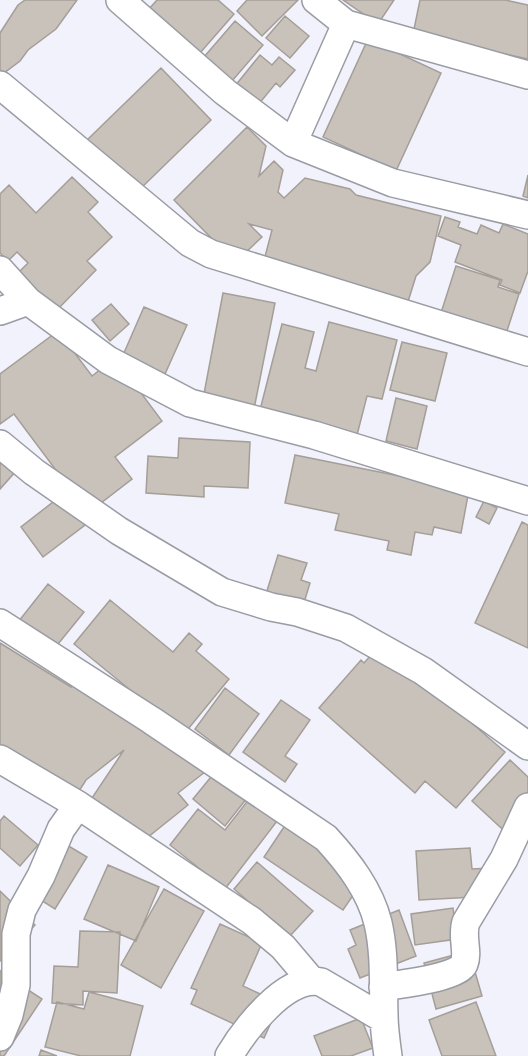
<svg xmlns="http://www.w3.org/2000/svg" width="528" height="1056" font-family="'DejaVu Sans',sans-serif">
<rect width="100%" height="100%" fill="#f1f2fc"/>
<!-- building -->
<path fill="#c8c2bb" stroke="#a59e98" stroke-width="1.5" d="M25,0H77L56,29L28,50L20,61L0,76V33L18,5Z
M157,0H218L234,14L200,53L149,9Z
M247,0H298L262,36L237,11Z
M343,0H394L378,24Z
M420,0H505L528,5V59L413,34Z
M285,16L309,36L290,58L266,38Z
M235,21L263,45L232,81L204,57Z
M368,39L441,73L396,171L323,137Z
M260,55L272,65L279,57L295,70L280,87L276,83L258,105L235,86Z
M161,68L211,120L136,193L86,141Z
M247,127L266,146L259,176L274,161L283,170L278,192L284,198L305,178L350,189L356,195L441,216L430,262L416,276L406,308L262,268L272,230L249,224L262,237L244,254L223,250L174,200Z
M528,175V198L523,196Z
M72,177L98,202L88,212L112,237L87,261L96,270L55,312L17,274L28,263L17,252L8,261L0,253V194L9,185L36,213Z
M445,217L460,222L458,227L477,234L481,225L499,233L503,224L528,234V271L520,293L500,285L502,280L455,262L461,245L438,236Z
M456,266L500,280L498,287L519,294L504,340L439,319Z
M223,293L275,303L254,409L203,399Z
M111,304L129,324L110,341L92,320Z
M144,307L187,325L165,374L123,355Z
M329,322L397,340L382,399L367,396L357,435L260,410L282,324L314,332L305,368L316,371Z
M58,331L92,376L115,358L162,421L115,457L132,479L88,513L14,414L0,424V374Z
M402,342L447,353L435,401L390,390Z
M396,398L427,406L417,449L386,441Z
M179,438L250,442L248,488L204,486V497L146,493L148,456L178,458Z
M0,439L25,461L0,489Z
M295,455L469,490L461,533L434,527L432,535L415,532L411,555L387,550L389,541L335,530L339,514L285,503Z
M62,495L85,525L43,557L21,527Z
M484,501L497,508L489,524L476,517Z
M522,522L528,525V648L475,623Z
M278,555L307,563L301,580L310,583L303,606L266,594Z
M48,584L84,612L54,649L19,621Z
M110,600L173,652L189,633L202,644L196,651L229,679L184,734L74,644Z
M0,643L71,687L89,674L210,768L178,793L188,805L148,837L90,801L124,750L86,780L81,788L68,799L0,757Z
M381,644L505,752L456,808L425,781L415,793L319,708L361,660L364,663Z
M225,688L259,714L229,755L195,729Z
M281,700L310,720L285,756L297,764L285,782L243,752Z
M510,760L528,777V825L514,840L472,801Z
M215,772L247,798L225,826L193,799Z
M256,790L284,812L225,889L170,845L198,809L225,830Z
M4,816L38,845L20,866L0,848V821Z
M290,818L360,885L343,910L264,857Z
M52,836L87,857L55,909L20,887Z
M470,848L472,869L491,868L493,896L419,900L416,851Z
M257,862L313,911L289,937L234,889Z
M108,865L159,887L136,941L84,919Z
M164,889L204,911L161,988L121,965Z
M0,891L35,925L1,961L0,959Z
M453,908L457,939L415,945L411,914Z
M399,910L416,956L360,978L348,949L356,945L350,930Z
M220,924L262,943L243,986L280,1003L264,1038L191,1004L197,990L191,988Z
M80,931L120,932L117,993L83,991V1005L52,1003L54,966L78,967Z
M469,951L482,996L436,1009L424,963Z
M6,963L22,986L42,999L4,1056H0V972Z
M89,992L143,1006L130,1056H81L45,1047L57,1002L84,1009Z
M476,1002L496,1056H442L429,1020Z
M361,1018L373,1048L351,1056H322L314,1036Z
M41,1050L57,1056H39Z"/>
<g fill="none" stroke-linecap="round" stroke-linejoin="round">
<defs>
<path id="street" d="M120,0L225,92L293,143L393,183L528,215
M316,0L346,24L528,75
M0,85L190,243L211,254L528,352
M293,143L346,24
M0,270L28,301L108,360L190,403L314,435L528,501
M0,311L28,301
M0,444L34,472L119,531L222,592L271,607L297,612L346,628L423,671L528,746
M0,623L151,720L326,838C348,862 370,890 378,923C385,953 383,984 384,1015C384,1028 386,1042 388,1056
M0,759L78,805L252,921L283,947L311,980
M383,987C399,984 458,978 464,964C469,952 461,936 466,922L504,859L528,807
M0,1037L9,1015L16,985V934L22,910L41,876L61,829L78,805
M229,1056C245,1029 286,975 321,982L384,1019"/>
</defs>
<!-- street casing -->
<use href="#street" stroke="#9a9ca4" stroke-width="30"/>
<!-- street -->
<use href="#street" stroke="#fff" stroke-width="27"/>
</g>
</svg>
